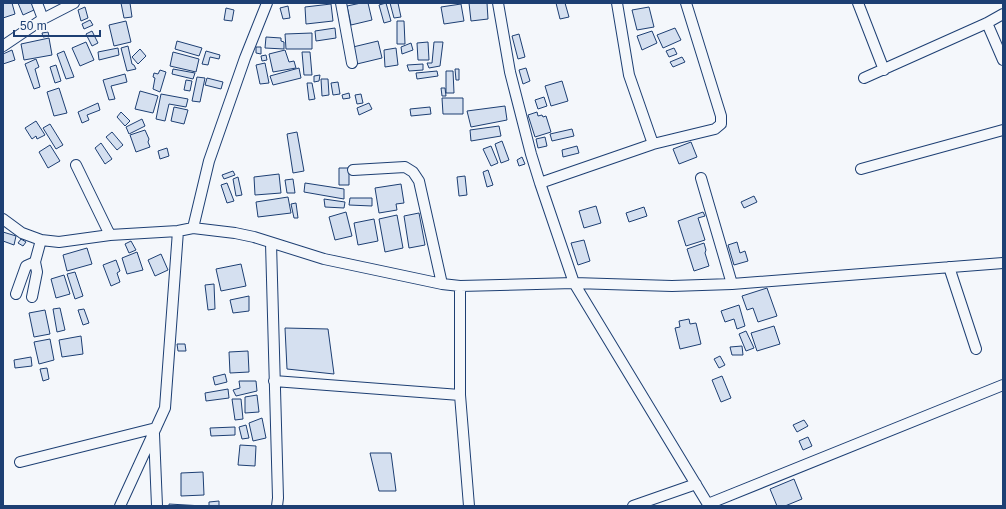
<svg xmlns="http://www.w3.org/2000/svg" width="1006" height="509" font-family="Arial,sans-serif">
<rect width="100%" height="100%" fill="#f4f7fb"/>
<!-- building -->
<path fill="#d5e0f0" stroke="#1d3f73" d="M3,3H12L15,14L3,18Z
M18,3H32L34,10L23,15Z
M121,3H130L132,17L124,18Z
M361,3H368L372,20L351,25L347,6Z
M386,3L391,21L384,23L379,5Z
M390,3H398L401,17L394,18Z
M469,3H487L488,19L471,21Z
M556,3H565L569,17L560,19Z
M331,4L333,21L306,24L305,7Z
M461,4L464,21L444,24L441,7Z
M288,6L290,18L283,19L280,8Z
M85,7L88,18L81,21L78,10Z
M649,7L654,27L637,30L632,10Z
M226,8L234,10L232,21L224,20Z
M90,20L93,25L84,29L82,24Z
M126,21L131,42L114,46L109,25Z
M397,21H404L405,44H397Z
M335,28L336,38L316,41L315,31Z
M675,28L681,40L663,48L657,35Z
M92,31L98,43L92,46L86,34Z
M652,31L657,43L642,50L637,36Z
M48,32L49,36L43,37L42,33Z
M312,33V49H286L285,34Z
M519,34L525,57L518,59L512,36Z
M266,37L281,38V41L284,42V49L265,48Z
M49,38L52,55L24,60L21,44Z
M177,41L202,48L199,56L175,49Z
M378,41L382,58L357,64L353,47Z
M86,42L94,60L80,66L72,48Z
M428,42L429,60H418L417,43Z
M434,42H443L440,66L429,68L427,63H432Z
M411,43L413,50L402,54L401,47Z
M128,46L132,64L134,65L136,69L127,71L121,48Z
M256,47H261V54L256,53Z
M118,48L119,55L99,60L98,52Z
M396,48L398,65L385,67L384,50Z
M674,48L677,54L669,57L666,51Z
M140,49L146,56L138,64L132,57Z
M12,50L15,60L3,64V54Z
M285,50L289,62L294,61L296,68L273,72L269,54Z
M64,51L74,77L66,79L57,54Z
M206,51L220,55L219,59L210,57L208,65L202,64Z
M173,52L199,59L196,72L170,66Z
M302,52H310L312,75H304Z
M266,55L267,60L262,61L261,56Z
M682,57L685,62L673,67L670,62Z
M36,59L39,67L35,69L40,87L34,89L25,64Z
M265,63L269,83L260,84L256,65Z
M423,64V70L409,71L407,65Z
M56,65L61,81L55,83L50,67Z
M299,68L301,78L273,85L270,76Z
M526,68L530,81L523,84L519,70Z
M173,69L195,73L193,79L172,74Z
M455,69H459V80H456Z
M160,70L166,72L160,92L153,89L155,78L153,77L154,73L158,74Z
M437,71L438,76L417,79L416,73Z
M446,71H453L454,93H446Z
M125,74L127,82L111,86L115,99L109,100L103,80Z
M320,75L319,81L314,82V76Z
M197,77L205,78L200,102L192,101Z
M207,78L223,82L221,89L205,85Z
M321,79H328L329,95L322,96Z
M186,80L192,81L190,91L184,90Z
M562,81L568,101L551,106L545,86Z
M338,82L340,94L333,95L331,83Z
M307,83H312L315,99L309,100Z
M59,88L67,113L54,116L47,92Z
M441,88H445L446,96H442Z
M140,91L158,96L153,113L135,109Z
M349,93L350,98L343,99L342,95Z
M161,94L188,99L186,107L169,104L165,121L156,119Z
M361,94L363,103L357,104L355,95Z
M544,97L547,106L538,109L535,100Z
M442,98H463V114H443Z
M98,103L100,110L87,115L89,120L82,123L78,112Z
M369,103L372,109L359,115L357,108Z
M505,106L507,120L471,127L467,111Z
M174,107L188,110L184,124L171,121Z
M430,107L431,114L411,116L410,109Z
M121,112L130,121L125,126L117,117Z
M537,112L538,116L542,115L543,117L546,116L551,132L535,137L528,115Z
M142,119L145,126L129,134L126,127Z
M36,121L45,135L37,139L36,136L32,139L25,128Z
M50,124L63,145L56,149L43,128Z
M499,126L501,136L471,141L470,130Z
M572,129L574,136L552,141L550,134Z
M145,130L149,139L148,142L150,147L136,152L130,135Z
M112,132L123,145L117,150L106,137Z
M297,132L304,171L293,173L287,134Z
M545,137L547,146L538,148L536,139Z
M502,141L509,160L501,163L495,144Z
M691,142L697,157L679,164L673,149Z
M101,143L112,159L105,164L95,148Z
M50,145L60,161L48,168L39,152Z
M491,146L498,163L491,166L483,149Z
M577,146L579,153L563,157L562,150Z
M167,148L169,156L160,159L158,151Z
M522,157L525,164L519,166L517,160Z
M339,168H349V185H339Z
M488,170L493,185L487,187L483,172Z
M233,171L235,175L224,179L222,175Z
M279,174L281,193L255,195L254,177Z
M465,176L467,195L459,196L457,177Z
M238,177L242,195L236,196L233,179Z
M293,179L295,193H287L285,180Z
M227,183L234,201L227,203L221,185Z
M305,183L344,189V199L304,192Z
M401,184L404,203L396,204L397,210L379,213L375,188Z
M754,196L757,202L744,208L741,202Z
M288,197L291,213L258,217L256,202Z
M350,198H372V206L349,205Z
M324,199L345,202L344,208L325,207Z
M296,203L298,218H294L291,204Z
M596,206L601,223L584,228L579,211Z
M644,207L647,216L629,222L626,213Z
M346,212L352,236L335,240L329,217Z
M703,212L705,216L698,218L705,240L686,246L678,221Z
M419,213L425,245L409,248L404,216Z
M397,215L403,248L385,252L379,219Z
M374,219L378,241L358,245L354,223Z
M3,232L16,236L14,245L3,241Z
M21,239L26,242L23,246L18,243Z
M584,240L590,261L578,265L571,243Z
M131,241L136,250L129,253L125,244Z
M737,242L740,253L745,251L748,261L734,265L728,245Z
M704,243L706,250L705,253L709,266L694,271L687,249Z
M87,248L92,264L67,271L63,255Z
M137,252L143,270L127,274L122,258Z
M161,254L168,270L155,276L148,260Z
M116,260L120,271L117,273L120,282L111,286L103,265Z
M241,264L246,286L221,291L216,269Z
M75,272L83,296L75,299L67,274Z
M64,275L70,294L56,298L51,279Z
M214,284L215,309L208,310L205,285Z
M767,288L777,316L758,322L753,308L747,310L742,296Z
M249,296V311L233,313L230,300Z
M739,305L745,326L737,329L734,319L725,322L721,311Z
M60,308L65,330L57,332L53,309Z
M84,309L89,323L83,325L78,310Z
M45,310L50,334L34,337L29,313Z
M689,319L690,324L696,323L701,344L680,349L675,328L680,327L679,321Z
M774,326L780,344L757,351L751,333Z
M285,328L328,329L334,374L287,369Z
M746,331L754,348L746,351L739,334Z
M81,336L83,354L62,357L59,340Z
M50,339L54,360L39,364L34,342Z
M177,344H185L186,351H178Z
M742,346L743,355H732L730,347Z
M248,351L249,372L230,373L229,352Z
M720,356L725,365L719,368L714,359Z
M31,357L32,366L15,368L14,360Z
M47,368L49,379L43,381L40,369Z
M225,374L227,382L215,385L213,377Z
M722,376L731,398L721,402L712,380Z
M239,381H256L257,391L236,396L233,390L240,388Z
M228,389L229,398L206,401L205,393Z
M257,395L259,412L245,413V397Z
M232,399H241L243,419L235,420Z
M262,418L266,438L253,441L249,423Z
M804,420L808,426L797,432L793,425Z
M246,425L249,438L242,439L239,427Z
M235,427V435L211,436L210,428Z
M808,437L812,446L803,450L799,441Z
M240,445L256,446L255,466L238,465Z
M370,453H391L396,491H379Z
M203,472L204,495L181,496V473Z
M794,479L802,499L785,506H777L770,489Z
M219,501V506H209V502Z
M169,504L203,506H169Z"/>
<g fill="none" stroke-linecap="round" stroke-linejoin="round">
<defs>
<path id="street" d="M37,3L43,19
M341,3L352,63
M498,3L510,72L531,154L540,183L574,283L709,506
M617,3L629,75L653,144
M858,3L884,70
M987,23L1003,60
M3,46L43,19L74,3
M864,78L987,23L1003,14
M76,165L110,235
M861,169L1003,130
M353,170L405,167L413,172L419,181L442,284
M701,178L732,284
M540,183L653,144L715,129L721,124V116L686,3
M3,219L22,233L41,240L59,242L110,235L178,231L193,228L235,233L254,237L324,259L442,284L460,286L574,283L672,286L732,284L1003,263
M193,228L209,161L245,58L267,3
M271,243L278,498L277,506
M949,267L976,349
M460,286V395L469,506
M16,294L26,266L35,262
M32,297L37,272L35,262L41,240
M274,381L460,395
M154,434L157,506
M20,462L156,428
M708,504L1003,385
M120,506L165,408L178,231
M633,506L696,484"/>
</defs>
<!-- street casing -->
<use href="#street" stroke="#1d3f73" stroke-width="12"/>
<!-- street -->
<use href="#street" stroke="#f4f7fb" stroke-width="10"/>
</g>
<!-- border -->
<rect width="1006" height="509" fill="none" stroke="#1d3f73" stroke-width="8"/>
<!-- scale -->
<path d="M14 30v6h86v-6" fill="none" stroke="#1d3f73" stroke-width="2"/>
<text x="20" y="30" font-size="12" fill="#1d3f73" stroke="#f4f7fb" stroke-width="3" paint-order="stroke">50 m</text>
</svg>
